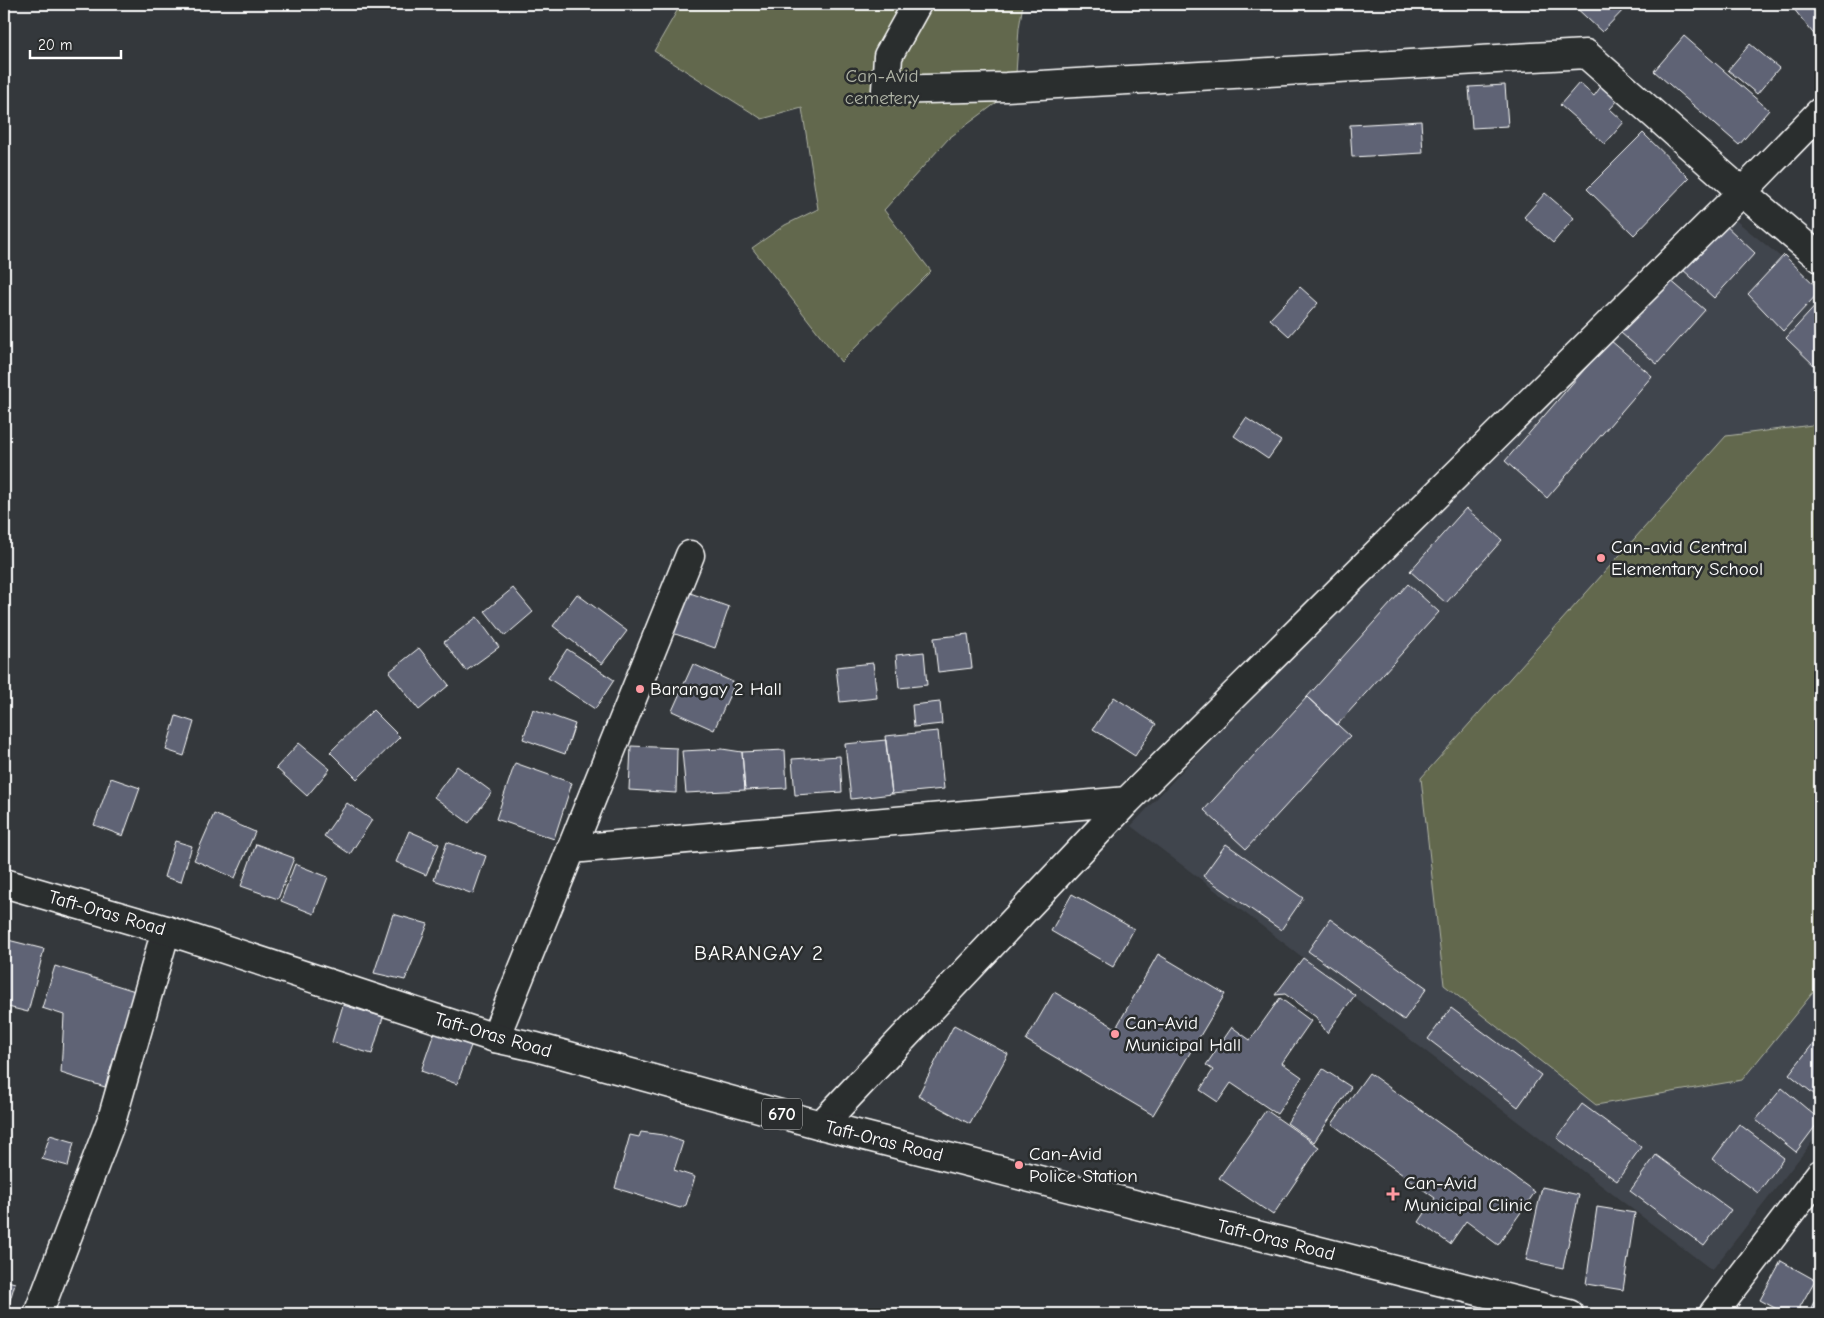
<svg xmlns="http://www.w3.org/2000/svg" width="1824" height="1318" font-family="'Comic Neue',sans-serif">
<rect width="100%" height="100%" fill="#34383c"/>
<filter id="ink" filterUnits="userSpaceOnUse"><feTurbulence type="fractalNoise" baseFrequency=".02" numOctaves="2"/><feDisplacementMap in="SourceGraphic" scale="10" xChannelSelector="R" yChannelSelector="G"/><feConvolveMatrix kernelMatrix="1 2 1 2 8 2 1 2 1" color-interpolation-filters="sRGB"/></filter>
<g filter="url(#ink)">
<!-- built -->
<path fill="#41454d" d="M1713,202L1820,289V1132L1712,1270L1131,826Z"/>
<!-- green -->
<path fill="#62684e" stroke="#b0b4a6" d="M681,4H1023L1019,28L1015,89L949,138L884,210L931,271L841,362L752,248L785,225L818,209L802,108L762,119L654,51Z
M1820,424V984L1742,1080L1596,1105L1444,985L1421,778L1726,436Z"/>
<!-- building -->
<path fill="#5e6475" stroke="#fff" d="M1572,4H1629L1602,32Z
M1790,4H1820V42Z
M1684,36L1769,110L1739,145L1654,71Z
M1750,44L1779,68L1757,94L1728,70Z
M1579,83L1594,96L1602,85L1619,99L1610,109L1624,122L1605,144L1560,105Z
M1505,85L1508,126L1472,128L1469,87Z
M1421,121L1423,153L1352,157L1350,125Z
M1643,133L1689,178L1634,235L1587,189Z
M1545,193L1574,218L1553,243L1524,217Z
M1723,223L1755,253L1714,298L1681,268Z
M1784,255L1820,290V291L1783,331L1748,294Z
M1669,279L1705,310L1657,364L1621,333Z
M1300,287L1318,303L1289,336L1270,319Z
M1820,301V368L1819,370L1786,338Z
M1610,340L1652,376L1547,498L1505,461Z
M1246,418L1281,441L1268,459L1234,436Z
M1466,508L1502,540L1446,603L1410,571Z
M1408,584L1439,612L1337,725L1307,697Z
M513,588L533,612L505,636L485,611Z
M682,590L729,607L715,648L667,631Z
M577,594L627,631L602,664L553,626Z
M477,617L499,647L466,671L444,642Z
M968,634L972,668L938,672L934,638Z
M419,648L449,685L419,710L389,672Z
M567,649L614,680L595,709L548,678Z
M924,652L927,685L899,688L896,655Z
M873,663L877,698L840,702L836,667Z
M693,664L735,683L714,730L672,711Z
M1114,697L1156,724L1135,756L1093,729Z
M1307,697L1350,736L1246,849L1204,810Z
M940,702L942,724L914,727L912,705Z
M533,709L575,724L565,754L523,739Z
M373,710L400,737L357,779L330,752Z
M176,716L194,722L184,756L166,750Z
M938,731L944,789L892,794L885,736Z
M886,740L892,794L851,799L845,744Z
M299,743L330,769L307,796L276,768Z
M631,746L677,748L676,793L629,790Z
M722,749L742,752L745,790L686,793L682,751Z
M785,750L787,788L745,790L742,752Z
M840,756L842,792L795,795L792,759Z
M515,763L572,783L554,839L496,819Z
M457,766L492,792L469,823L434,797Z
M111,778L140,788L123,836L94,825Z
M347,803L372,820L350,854L324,836Z
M214,814L255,832L235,878L194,860Z
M409,831L439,844L426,875L396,862Z
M175,841L192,846L181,882L164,877Z
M447,842L486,856L473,894L434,880Z
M256,844L294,858L278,899L241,886Z
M1226,844L1303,898L1281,930L1203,876Z
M295,864L328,877L314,914L281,901Z
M1072,894L1134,929L1113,967L1051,931Z
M393,914L428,924L405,980L374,973Z
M1330,919L1427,988L1404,1020L1308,951Z
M4,939L44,949L28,1012L4,1006Z
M1158,954L1225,994L1153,1115L1026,1040L1054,992L1116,1028Z
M1303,958L1355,995L1327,1033L1316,1017L1285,994L1275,995Z
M55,966L135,991L105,1087L61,1073L64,1015L42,1008Z
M1280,998L1311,1021L1282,1063L1302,1077L1277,1114L1231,1083L1218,1102L1200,1090L1213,1070L1206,1065L1232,1027L1250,1040Z
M343,1005L383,1017L372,1054L332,1042Z
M1451,1008L1541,1075L1518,1107L1428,1039Z
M954,1025L1008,1054L970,1124L918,1096Z
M435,1030L472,1043L457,1084L421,1071Z
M1820,1035V1099L1789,1074Z
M1323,1069L1351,1087L1314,1142L1287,1123Z
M1369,1073L1535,1192L1498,1245L1466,1221L1450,1244L1419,1222L1435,1198L1332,1124Z
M1782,1088L1820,1120L1796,1152L1756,1120Z
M1582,1104L1641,1147L1617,1181L1557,1138Z
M1266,1110L1319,1147L1273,1215L1219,1178Z
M1739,1124L1784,1158L1758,1193L1713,1159Z
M641,1132L663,1135L683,1142L674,1170L695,1177L686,1205L680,1208L615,1188L630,1135L639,1137Z
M50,1135L74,1142L68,1166L42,1159Z
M1656,1155L1731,1210L1704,1246L1630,1191Z
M4,1165L9,1167L4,1183Z
M1542,1187L1579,1195L1563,1268L1526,1260Z
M1597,1207L1635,1213L1623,1290L1586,1284Z
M1781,1261L1815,1280L1796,1314H1786L1760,1300Z
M4,1280L15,1283L6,1314H4Z
M1820,1289V1313L1811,1308Z"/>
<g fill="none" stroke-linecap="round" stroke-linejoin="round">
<defs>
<path id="minor" d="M917,4L888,56L886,90L1006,87L1586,54L1742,192L1820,258
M571,849L1127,801
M495,1038L690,555
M821,1125L1127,801L1742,192L1820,112
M38,1314L112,1119L166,930
M1713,1314L1820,1174"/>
<path id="major" d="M4,883L166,930L495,1038L536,1047L821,1125L1569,1314"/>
</defs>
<!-- minor casing -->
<use href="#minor" stroke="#fff" stroke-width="31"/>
<!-- major casing -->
<use href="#major" stroke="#fff" stroke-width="31"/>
<!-- minor -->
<use href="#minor" stroke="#2a2d2e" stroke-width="28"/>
<!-- major -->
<use href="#major" stroke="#2a2d2e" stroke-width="28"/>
</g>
</g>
<!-- markers -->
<g fill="#ff9aa2" stroke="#2a2d2e" stroke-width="2">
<circle cx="1601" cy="558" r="5"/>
<circle cx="640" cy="689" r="5"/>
<circle cx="1115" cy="1034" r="5"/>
<circle cx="1019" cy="1165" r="5"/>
<path d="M1390.5 1186.5h5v5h5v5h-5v5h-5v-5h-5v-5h5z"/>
</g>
<g text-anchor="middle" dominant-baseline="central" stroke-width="5" stroke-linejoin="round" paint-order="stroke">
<!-- shield labels -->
<rect fill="#2a2d2e" stroke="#bfc0c0" stroke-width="1" x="762" y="1098.5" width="40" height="31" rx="4"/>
<g font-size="18" font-weight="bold" fill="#fff">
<text x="782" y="1114">670</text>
</g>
<!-- park labels -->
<g font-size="19" fill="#b0b4a6" stroke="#2a2d2e">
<text x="882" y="76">Can-Avid<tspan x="882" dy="22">cemetery</tspan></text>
</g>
<!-- poi labels -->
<g font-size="19" fill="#fff" stroke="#2a2d2e" text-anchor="start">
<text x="1611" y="547">Can-avid Central<tspan x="1611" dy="22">Elementary School</tspan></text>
<text x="650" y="689">Barangay 2 Hall</text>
<text x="1125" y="1023">Can-Avid<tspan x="1125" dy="22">Municipal Hall</tspan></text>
<text x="1029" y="1154">Can-Avid<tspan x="1029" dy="22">Police Station</tspan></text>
<text x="1404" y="1183">Can-Avid<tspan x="1404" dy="22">Municipal Clinic</tspan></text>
</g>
<!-- street labels -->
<g font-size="19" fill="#fff" stroke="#2a2d2e">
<text transform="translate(107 913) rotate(16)">Taft-Oras Road</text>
<text transform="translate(493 1035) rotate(16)">Taft-Oras Road</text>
<text transform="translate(884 1141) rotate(14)">Taft-Oras Road</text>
<text transform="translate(1276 1240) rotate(14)">Taft-Oras Road</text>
</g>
<!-- quarter labels -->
<g font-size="21" letter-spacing="1" fill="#fff" stroke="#2a2d2e">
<text x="759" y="953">BARANGAY 2</text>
</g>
</g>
<!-- margin -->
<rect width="1824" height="1318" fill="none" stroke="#2a2d2e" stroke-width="20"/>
<rect x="10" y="10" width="1804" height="1298" fill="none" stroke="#fff" stroke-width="2" filter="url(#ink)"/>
<!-- scale -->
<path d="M30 50v8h91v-8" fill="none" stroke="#ffffff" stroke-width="2.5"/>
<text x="38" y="50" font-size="15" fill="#ffffff" stroke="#2a2d2e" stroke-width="4" paint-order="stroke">20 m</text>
</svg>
